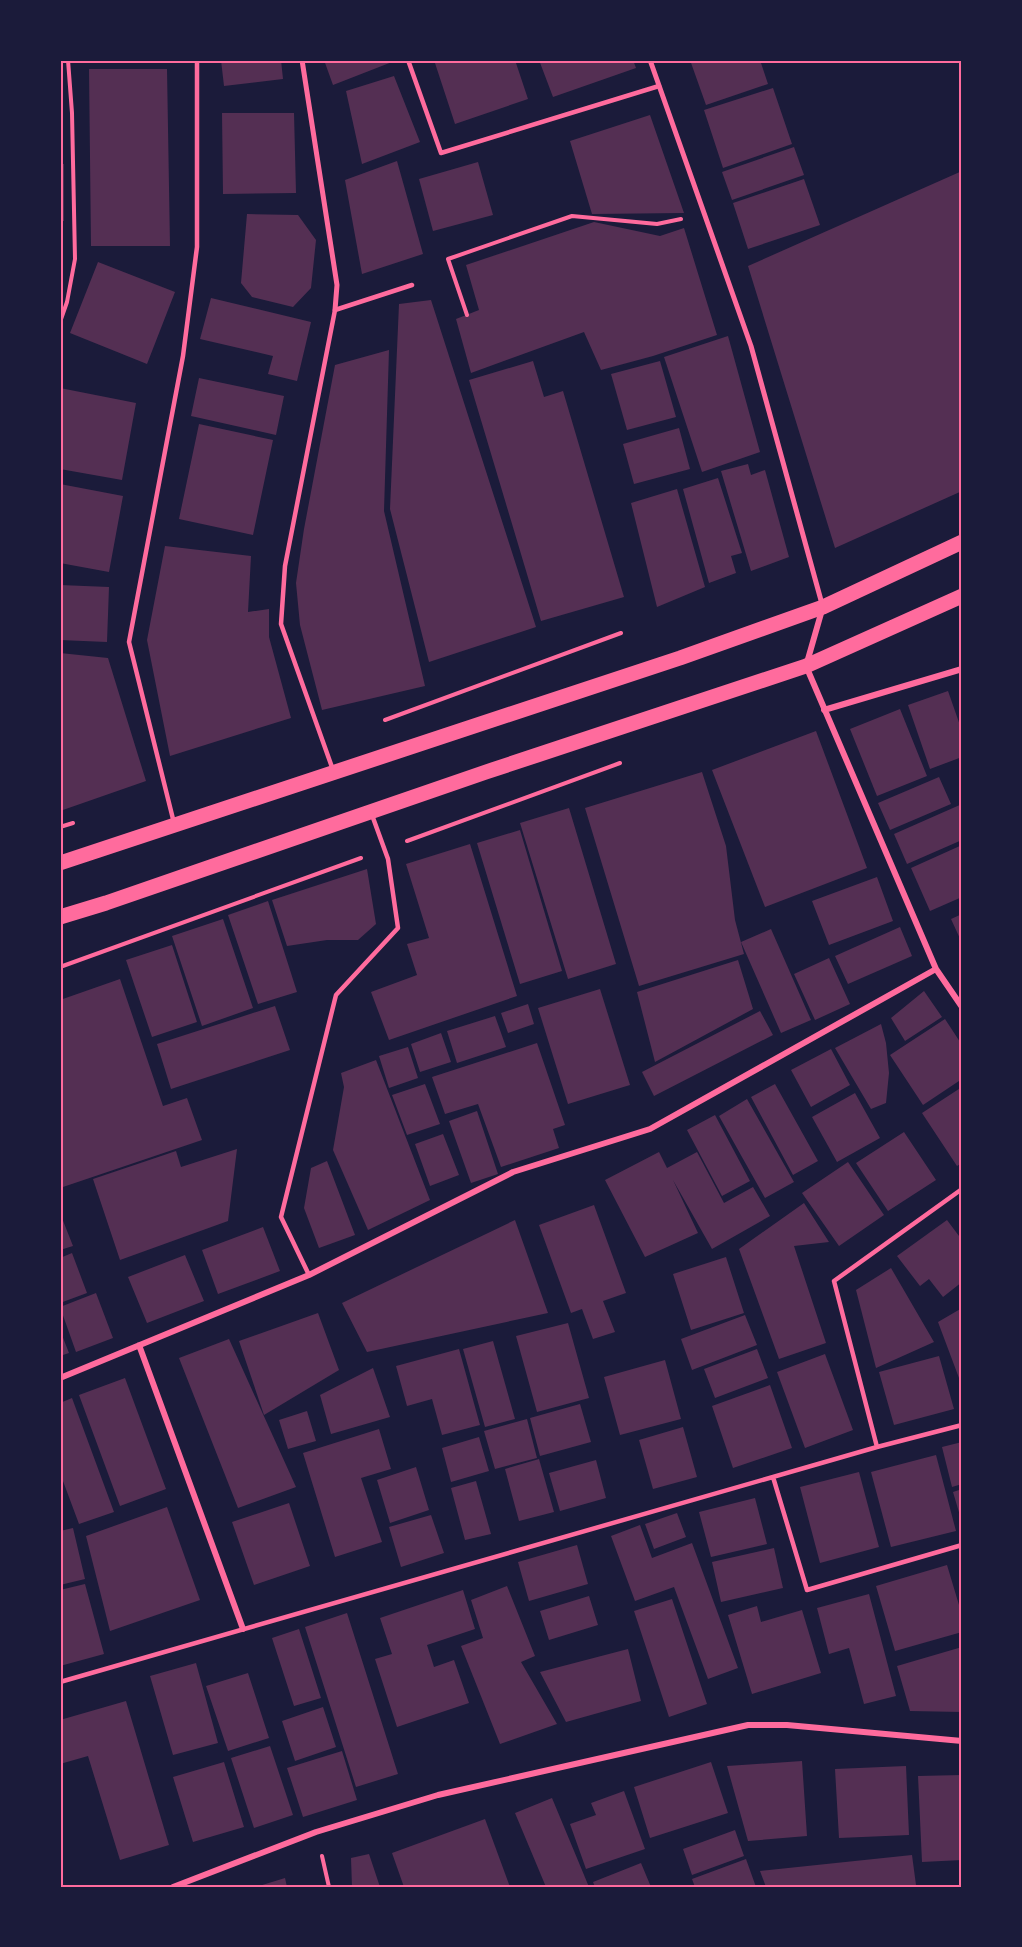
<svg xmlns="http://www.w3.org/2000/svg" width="1022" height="1947" font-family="'DM Sans',sans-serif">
<rect width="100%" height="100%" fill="#1b1b3a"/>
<!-- building -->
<path fill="#542f53" d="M221,60H281L283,79L224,86Z
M324,60H391L392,62L333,85Z
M434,60H515L528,99L455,124Z
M539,60H633L636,68L553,97Z
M690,60H760L768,84L706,105Z
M89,69H167L170,246H91Z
M394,76L420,142L362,164L346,91Z
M773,88L792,144L723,168L704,110Z
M222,113H294L296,193L223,194Z
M650,115L684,213L592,214L570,141Z
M794,147L804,175L732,200L722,172Z
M397,161L423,254L362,274L345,180Z
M478,162L493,215L433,231L419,179Z
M60,164H64V221H60Z
M962,171V491L835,548L748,266Z
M804,179L820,225L748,249L733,203Z
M247,214L298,215L316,240L311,288L293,307L252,297L241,283Z
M594,222L660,236L684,228L717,335L653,356L601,370L584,332L471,373L456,319L479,310L466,265Z
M98,262L175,292L147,364L70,333Z
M211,298L311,322L297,381L268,374L273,356L200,339Z
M431,300L536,627L429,662L390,509L399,304Z
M728,336L760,452L702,472L664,357Z
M389,350L384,511L425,686L322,710L300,625L296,583L304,529L335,365Z
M533,361L544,397L563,391L624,597L541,621L469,380Z
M660,361L676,417L627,430L611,374Z
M199,378L284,396L276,435L191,416Z
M60,388L136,403L122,480L60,469Z
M199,424L273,440L253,535L179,519Z
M679,428L690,469L634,484L623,444Z
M748,464L751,475L765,470L789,557L751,571L721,471Z
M718,478L742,553L731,556L736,573L709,583L683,489Z
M60,484L123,496L109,572L60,563Z
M677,489L705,587L657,607L631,503Z
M165,546L251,556L248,612L269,609V637L291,718L170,756L147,640Z
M60,585L109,587L107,642L60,640Z
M60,653L108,658L146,781L60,811Z
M948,691L962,731V757L930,769L908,705Z
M900,709L927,776L877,796L850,729Z
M816,731L867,868L765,907L712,770Z
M702,772L726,846L735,920L744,954L639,986L585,808Z
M939,777L951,804L890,830L878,803Z
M962,804V840L907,864L894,834Z
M569,808L616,964L568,979L520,823Z
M520,830L562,971L520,984L477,843Z
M470,844L517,996L389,1040L371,992L417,975L407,944L429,938L406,864Z
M962,845V897L930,911L911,868Z
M367,869L376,924L358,940H327L287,946L272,900Z
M877,877L893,921L829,945L812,901Z
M268,901L297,992L258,1004L228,915Z
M962,914V943L951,919Z
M223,919L253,1008L202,1026L172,936Z
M900,927L912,956L848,984L835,956Z
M771,929L811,1020L781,1033L741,942Z
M172,945L197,1022L152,1037L126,960Z
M829,958L850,1004L815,1020L794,974Z
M738,960L753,1009L655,1062L637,992Z
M120,979L163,1106L187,1098L202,1140L60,1188V1000Z
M600,989L630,1085L568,1104L538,1008Z
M924,991L942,1017L905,1041L891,1018Z
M528,1004L534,1024L508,1033L501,1013Z
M275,1006L290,1050L171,1089L157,1044Z
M760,1011L773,1035L654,1096L642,1072Z
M495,1016L506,1047L457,1063L447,1031Z
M945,1019L962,1045V1079L923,1105L890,1055Z
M881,1024L886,1043L889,1073L886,1103L871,1109L835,1048Z
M441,1033L451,1062L420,1072L411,1044Z
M537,1043L565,1125L553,1129L559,1148L501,1167L478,1104L445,1114L432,1077Z
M408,1047L418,1078L389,1088L379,1056Z
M831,1049L850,1085L811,1107L791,1070Z
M376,1060L430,1200L368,1230L333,1150L344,1087L341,1073Z
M425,1084L440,1124L407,1135L392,1095Z
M775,1084L818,1161L793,1175L751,1097Z
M962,1087V1163L957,1166L922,1113Z
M855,1093L880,1138L837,1162L812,1117Z
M747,1099L794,1182L765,1198L719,1116Z
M477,1111L498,1174L471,1183L449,1121Z
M715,1115L750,1181L722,1196L687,1130Z
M904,1132L936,1180L888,1211L856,1163Z
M443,1134L459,1175L430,1186L415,1144Z
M237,1149L228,1221L120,1260L93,1179L176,1151L181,1167Z
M659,1152L667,1168L697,1152L724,1203L753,1187L770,1216L712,1249L673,1180L698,1233L645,1257L605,1180Z
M327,1161L355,1235L319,1248L304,1208L311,1168Z
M848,1162L884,1215L839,1246L802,1193Z
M804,1203L829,1242L794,1246L826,1343L779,1359L739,1249Z
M594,1205L626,1293L603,1301L615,1332L593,1339L582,1309L571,1313L539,1225Z
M60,1213L73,1246L60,1250Z
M515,1220L548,1313L367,1352L342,1303Z
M947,1220L962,1240V1282L943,1297L929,1279L920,1286L897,1256Z
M263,1227L280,1271L218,1294L202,1250Z
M72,1253L87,1293L60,1303V1258Z
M185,1255L204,1301L147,1323L128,1277Z
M726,1257L744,1313L691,1330L673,1274Z
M891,1268L934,1342L876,1368L856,1290Z
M96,1293L113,1338L76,1352L60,1307Z
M962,1308V1386L938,1322Z
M318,1313L339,1370L264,1415L239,1341Z
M745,1315L757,1345L692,1370L681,1339Z
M568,1323L589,1398L537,1412L516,1336Z
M60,1330L69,1353L60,1356Z
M229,1339L296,1487L238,1508L179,1358Z
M493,1341L515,1419L485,1427L463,1349Z
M459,1349L480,1425L442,1435L432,1399L407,1406L396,1366Z
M757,1349L768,1378L715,1398L704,1369Z
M825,1354L853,1430L805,1448L777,1372Z
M939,1356L954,1409L894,1425L879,1372Z
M665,1360L681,1419L620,1435L604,1377Z
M373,1368L390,1417L331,1434L320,1395Z
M125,1378L166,1489L120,1506L79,1395Z
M770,1385L792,1448L733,1468L712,1406Z
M72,1398L114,1512L79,1524L60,1473V1403Z
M580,1404L591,1442L540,1456L530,1418Z
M307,1411L316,1441L288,1449L279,1420Z
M527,1419L537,1458L495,1469L484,1431Z
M683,1427L697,1477L653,1489L639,1440Z
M379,1429L391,1469L361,1478L382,1542L335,1557L303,1453Z
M479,1437L489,1471L451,1482L442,1448Z
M962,1442V1484L952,1487L942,1447Z
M936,1455L956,1531L891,1547L871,1472Z
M539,1459L554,1512L519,1521L505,1469Z
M596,1460L606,1498L560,1511L549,1473Z
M416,1467L429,1510L390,1523L377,1480Z
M859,1472L879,1547L820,1563L800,1487Z
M476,1481L491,1534L465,1540L451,1488Z
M962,1489V1519H961L953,1492Z
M755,1498L767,1544L711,1557L699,1512Z
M289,1503L310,1566L254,1585L232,1522Z
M167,1507L200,1600L110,1631L86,1536Z
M677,1513L686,1537L654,1549L645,1524Z
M431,1515L444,1553L401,1567L389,1527Z
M640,1525L652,1558L692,1543L738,1668L708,1679L674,1587L635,1601L611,1536Z
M73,1528L85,1579L60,1585V1531Z
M577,1545L588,1584L529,1601L518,1562Z
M774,1548L783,1588L721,1602L712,1562Z
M947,1565L962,1615V1632L895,1651L876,1586Z
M85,1584L104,1654L60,1666V1590Z
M507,1586L535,1656L521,1662L557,1724L500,1744L461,1646L483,1638L471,1600Z
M463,1590L475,1629L427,1645L434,1667L454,1660L469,1703L397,1727L375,1659L392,1654L380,1618Z
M869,1594L896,1696L864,1704L849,1648L829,1654L817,1608Z
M589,1596L598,1625L549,1640L540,1611Z
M672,1599L707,1704L669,1717L634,1611Z
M757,1606L761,1622L802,1610L821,1673L752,1694L728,1615Z
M347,1613L398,1774L356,1787L305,1627Z
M299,1629L321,1698L294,1706L272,1638Z
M962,1647V1712L910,1711L897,1666Z
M628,1649L641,1701L566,1722L540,1672Z
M196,1663L218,1743L173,1755L150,1676Z
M248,1673L269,1738L228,1751L206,1686Z
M126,1701L169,1845L120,1860L88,1756L60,1764V1720Z
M323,1707L336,1747L295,1761L282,1721Z
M270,1746L293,1815L254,1828L231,1758Z
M342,1751L357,1800L303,1817L287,1768Z
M802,1761L807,1836L748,1841L727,1766Z
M224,1762L244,1827L193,1842L173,1777Z
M711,1762L728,1813L650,1838L634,1787Z
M906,1766L909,1835L839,1838L835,1769Z
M962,1775V1860L922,1862L918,1776Z
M624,1791L645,1849L586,1869L570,1824L596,1815L591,1803Z
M552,1798L589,1887H546L515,1813Z
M485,1819L510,1887H404L392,1853Z
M735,1830L744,1856L692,1875L683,1849Z
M369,1854L380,1887H352L351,1858Z
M912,1855L916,1885L907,1887H766L760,1871Z
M746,1859L756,1887H695L692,1879Z
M641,1863L651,1887H595L593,1882Z
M285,1878L287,1887H259V1886Z"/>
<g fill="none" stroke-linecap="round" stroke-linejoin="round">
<!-- path -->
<path stroke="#ff6b9d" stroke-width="4" d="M467,315L448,259L572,216L657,224L681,219
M60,322L67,302L75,259L72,113L68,60
M385,720L621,633
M60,827L73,823
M407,841L620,763
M60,967L361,858
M322,1856L329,1887"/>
<!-- service -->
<path stroke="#ff6b9d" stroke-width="4.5" d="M408,60L441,153L659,86
M333,770L281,624L285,566L335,310L412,285
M174,823L129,642L183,356L197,247V60
M309,1275L281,1217L336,995L398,928L388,859L372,815
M877,1447L834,1281L962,1189
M773,1477L807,1590L962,1545
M60,1682L877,1447L962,1425"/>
<!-- pedestrian -->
<path stroke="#ff6b9d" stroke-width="5" d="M302,60L337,285L335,310
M650,60L751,346L822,604"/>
<!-- minor -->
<path stroke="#ff6b9d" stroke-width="6" d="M822,610L806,666L936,969L962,1007
M824,710L962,669
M139,1345L243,1629
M60,1378L309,1275L513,1172L650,1129L936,969
M173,1887L316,1832L438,1795L748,1725H787L962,1741"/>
<!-- primary -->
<path stroke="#ff6b9d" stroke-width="15" d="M60,863L680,658L823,607L962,542
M60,917L106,903L486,772L806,666L962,596"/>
</g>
<!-- border -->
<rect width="1022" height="1947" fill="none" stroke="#1b1b3a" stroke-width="123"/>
<rect x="62" y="62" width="898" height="1824" fill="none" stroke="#ff6b9d" stroke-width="2"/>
</svg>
